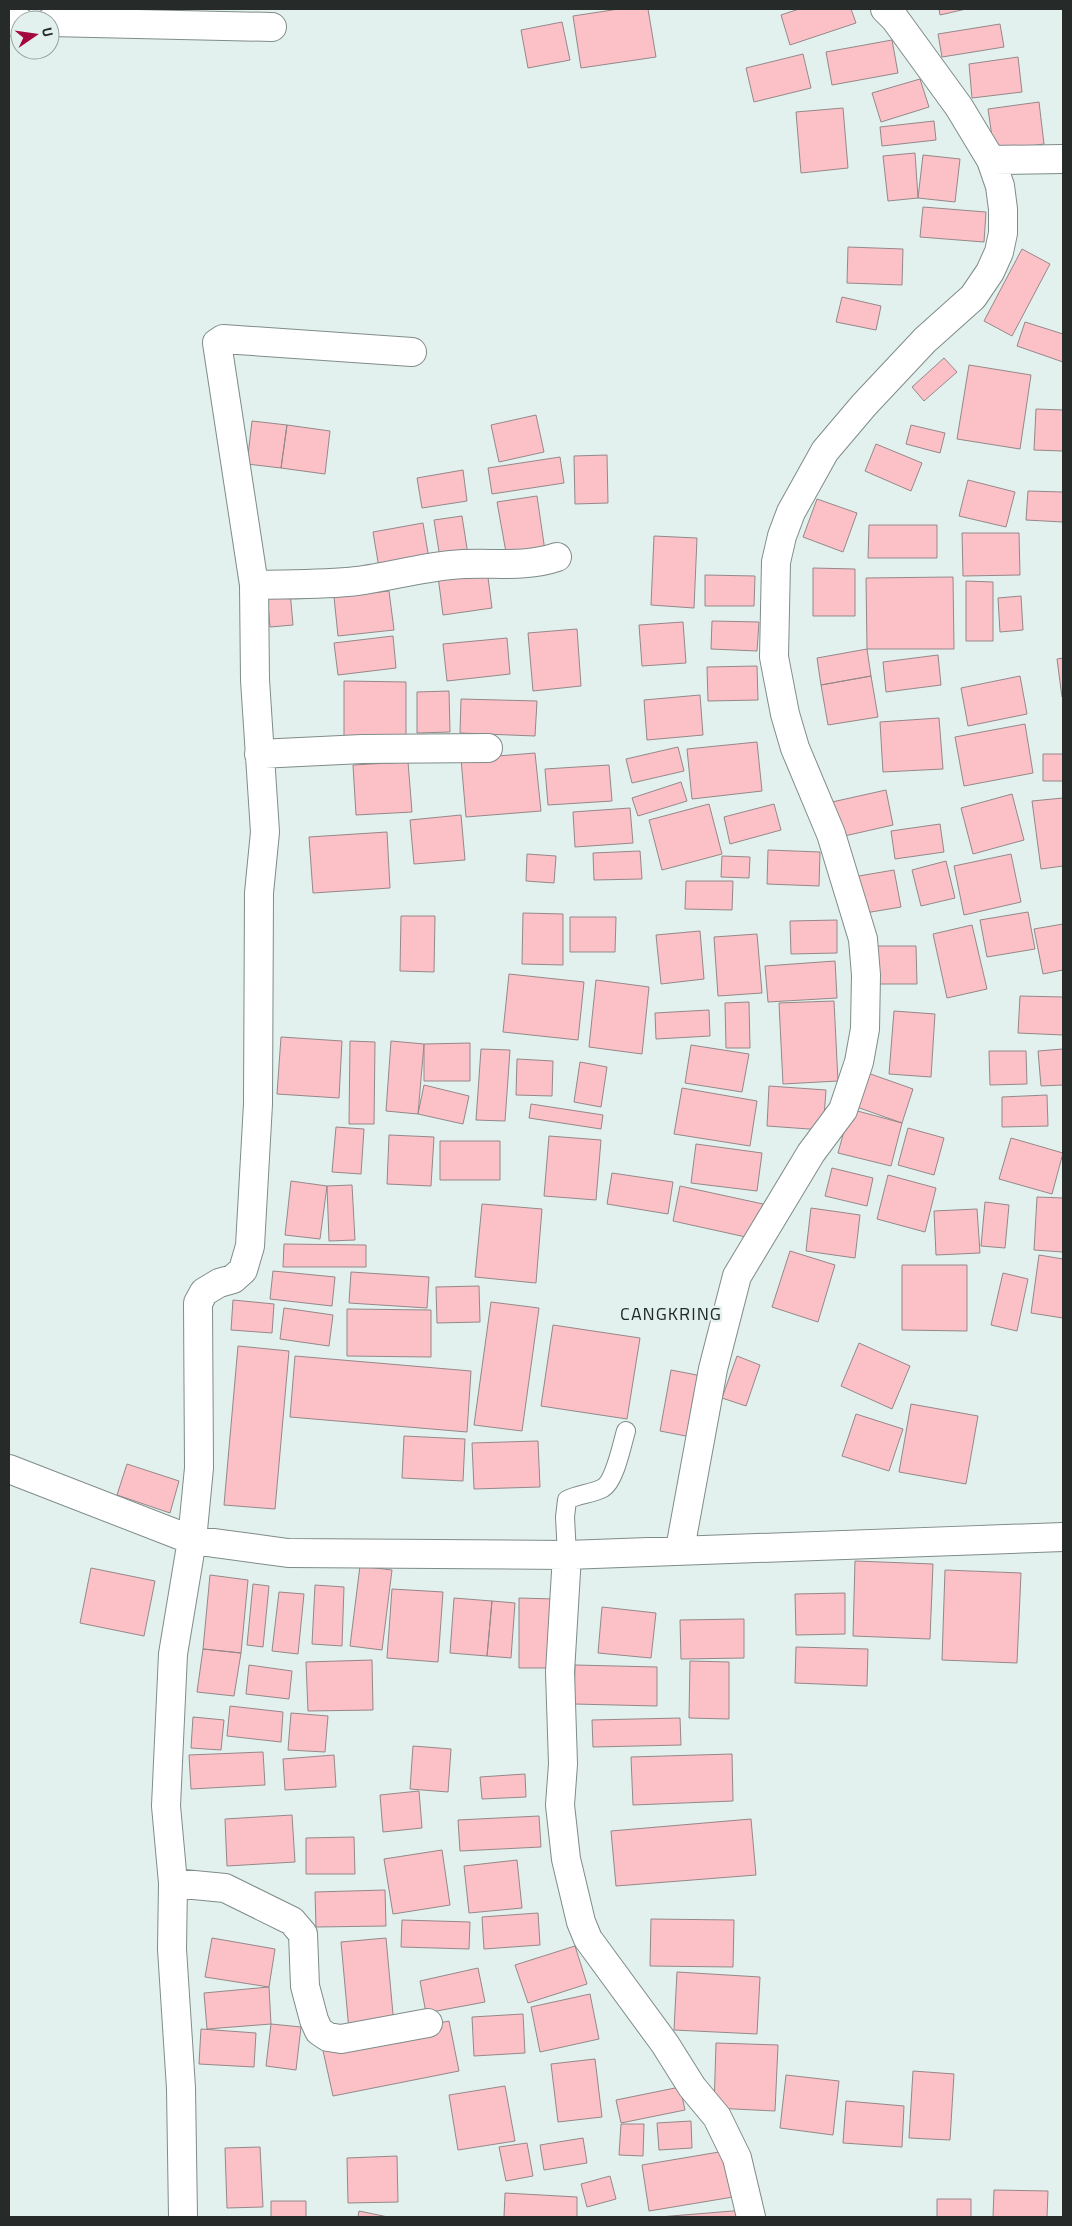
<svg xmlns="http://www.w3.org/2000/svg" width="1072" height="2226" font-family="'Titillium Web',sans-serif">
<rect width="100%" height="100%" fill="#e2f0ee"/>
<!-- building -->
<path fill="#fcc1c7" stroke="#958889" d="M619,9H648L656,57L581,68L573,16Z
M799,9H851L856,23L790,45L781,15Z
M939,9H966L940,15Z
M562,22L570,60L528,68L521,30Z
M1000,24L1004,47L942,57L938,34Z
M892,40L898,73L832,85L826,52Z
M803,54L811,88L754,102L746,68Z
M1018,57L1022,92L972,98L969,64Z
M920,79L929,107L881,122L872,93Z
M1039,102L1044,144L994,151L988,109Z
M843,108L848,168L801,173L796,112Z
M934,121L936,140L882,146L880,127Z
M915,153L918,198L888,201L883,156Z
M923,155L960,159L955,202L918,198Z
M923,207L986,212L984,242L920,237Z
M848,247L903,249L902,285L847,283Z
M1022,249L1050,264L1012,336L984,321Z
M842,297L881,306L876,330L836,322Z
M1025,322L1063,334V362L1017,346Z
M944,358L957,372L924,401L912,387Z
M969,365L1031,375L1020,449L957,439Z
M1036,409L1063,410V451L1034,450Z
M536,415L544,452L499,462L491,425Z
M252,421L287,425L281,468L247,464Z
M287,425L330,431L325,474L281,468Z
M911,425L945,433L940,453L906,444Z
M876,444L922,463L911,491L865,471Z
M607,455L608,503L575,504L574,456Z
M560,457L564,483L492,494L488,468Z
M463,470L467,501L422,508L417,478Z
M968,480L1015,492L1006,527L959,516Z
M1028,491L1063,492V522L1026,520Z
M537,496L545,551L507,558L497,502Z
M817,499L857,513L843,552L803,537Z
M462,516L468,555L440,558L434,520Z
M423,523L430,565L380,574L373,532Z
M869,525H937V558H868Z
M962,533H1019L1020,575L963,576Z
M654,536L697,538L694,608L651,605Z
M813,568L855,569V616H813Z
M487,570L492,608L443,615L438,576Z
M705,575L755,576L754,606H705Z
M953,577L954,649H867L866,578Z
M966,581L993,582V641H966Z
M290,591L293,625L270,627L267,592Z
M389,591L394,630L338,636L334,597Z
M1021,596L1023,630L1000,632L998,598Z
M712,621L759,622L757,651L711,649Z
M683,622L686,663L642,666L639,625Z
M577,629L581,686L533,691L528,633Z
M393,636L396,668L338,675L334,643Z
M507,638L510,674L447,681L443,644Z
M867,649L871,676L821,685L817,658Z
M938,655L941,685L886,692L883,662Z
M1063,658V697H1062L1057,659Z
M757,666L758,700L708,701L707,667Z
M871,676L878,717L828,725L821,685Z
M1020,676L1027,714L968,726L961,688Z
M344,681L406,682V741H344Z
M449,691L450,732L417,733V692Z
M700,695L703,735L647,740L644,700Z
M461,699L537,701L535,736L460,733Z
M939,718L943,769L883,772L880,722Z
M1025,724L1033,773L964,786L955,737Z
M757,742L762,791L692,799L687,749Z
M678,747L684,771L632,783L626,759Z
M535,753L541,811L466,817L461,759Z
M1043,754H1063V781H1043Z
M408,762L412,812L356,815L353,765Z
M609,765L612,801L548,805L545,769Z
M681,782L687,801L638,816L632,798Z
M886,790L893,825L840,837L832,802Z
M1012,794L1024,840L973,854L961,808Z
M1063,798V866L1041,869L1032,801Z
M709,804L722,854L662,870L649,820Z
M774,804L781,830L730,844L724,817Z
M630,808L633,843L575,847L573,812Z
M461,815L465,860L414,864L410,820Z
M940,824L944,852L895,859L891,831Z
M387,832L390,888L313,893L309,837Z
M768,850L820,852L819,886L767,884Z
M640,851L642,879L594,880L593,853Z
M527,854L556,856L554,883L526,881Z
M1011,854L1021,902L964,915L954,866Z
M722,856L750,857L749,878L721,877Z
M946,861L955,898L921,906L912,870Z
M894,870L901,907L859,914L853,877Z
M686,881H733L732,910L685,909Z
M1028,912L1035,949L987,957L980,920Z
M523,913L563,914V965L522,964Z
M401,916H435L434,972L400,971Z
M570,917H616L615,952H570Z
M837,920V953L791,954L790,921Z
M1063,924V970L1043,974L1034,929Z
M972,925L987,989L947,998L933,934Z
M700,931L704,979L661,984L656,935Z
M757,934L762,993L718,996L714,937Z
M876,946H916L917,984H877Z
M835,961L837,998L768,1002L765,966Z
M509,974L584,982L578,1040L503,1032Z
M596,980L649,987L642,1054L589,1047Z
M1020,996L1063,997V1035L1018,1033Z
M834,1001L838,1081L783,1084L779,1003Z
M749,1002L750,1048H726L725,1003Z
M709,1010L710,1036L656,1039L655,1013Z
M894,1011L935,1014L931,1077L889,1074Z
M281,1037L342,1041L339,1098L277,1094Z
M350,1041L375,1042L374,1124H349Z
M391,1041L424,1044L418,1114L386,1111Z
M470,1043V1081H424V1044Z
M691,1045L749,1054L742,1092L685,1083Z
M481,1049L510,1050L505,1121L476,1120Z
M1063,1049V1085L1041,1086L1038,1051Z
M989,1051H1026L1027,1084L990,1085Z
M517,1059L553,1061L552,1096L516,1095Z
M580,1062L607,1067L601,1107L574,1102Z
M862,1071L913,1089L902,1123L851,1105Z
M424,1085L469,1096L463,1124L418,1114Z
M769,1086L826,1090L823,1130L767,1126Z
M682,1088L757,1101L750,1146L674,1134Z
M1047,1095L1048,1126L1002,1127V1097Z
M531,1104L603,1115L601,1129L529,1118Z
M850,1109L902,1123L891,1166L838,1153Z
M336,1127L364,1129L361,1174L332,1172Z
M908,1128L944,1138L934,1175L898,1165Z
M389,1135L434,1137L431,1186L387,1184Z
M549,1136L601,1140L596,1200L544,1196Z
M1011,1138L1063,1153L1052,1194L999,1179Z
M440,1141H500V1180H440Z
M696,1144L762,1153L757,1191L691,1183Z
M832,1168L873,1178L867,1206L825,1196Z
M612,1173L673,1182L668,1214L607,1204Z
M888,1175L936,1188L925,1232L877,1219Z
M291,1181L327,1186L320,1239L285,1235Z
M352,1185L355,1240L329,1241L327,1186Z
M680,1186L763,1204L755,1239L673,1221Z
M1037,1197L1063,1198V1252L1034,1250Z
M985,1202L1009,1205L1005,1248L981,1246Z
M482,1204L542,1209L536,1283L475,1277Z
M811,1208L860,1215L855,1258L806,1251Z
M977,1209L980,1253L936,1255L934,1211Z
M284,1244L366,1245V1267H283Z
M790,1251L835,1265L818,1322L772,1307Z
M1039,1255L1063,1259V1318L1031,1313Z
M902,1265H967V1331L902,1330Z
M273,1271L335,1277L332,1306L270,1299Z
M351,1272L429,1277L427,1308L349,1303Z
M1003,1273L1028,1279L1017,1331L991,1325Z
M479,1286L480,1322L437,1323L436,1287Z
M233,1300L274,1304L272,1333L231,1330Z
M491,1302L539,1308L522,1431L474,1425Z
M284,1308L333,1315L329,1346L280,1339Z
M347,1309L431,1310V1357L347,1356Z
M553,1325L640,1338L627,1419L541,1406Z
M859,1343L910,1366L892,1409L841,1386Z
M238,1346L289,1351L275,1509L224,1505Z
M295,1356L471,1371L467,1432L290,1417Z
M737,1356L760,1365L746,1406L722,1398Z
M671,1370L707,1377L696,1438L660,1431Z
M911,1404L978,1416L966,1484L899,1472Z
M856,1414L903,1429L889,1471L842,1456Z
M404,1436L465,1439L463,1481L402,1478Z
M538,1441L540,1487L474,1489L472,1443Z
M127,1464L179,1481L170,1513L117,1495Z
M855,1561L933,1564L930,1639L853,1636Z
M360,1566L392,1570L382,1650L350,1646Z
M91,1568L155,1581L144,1636L80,1623Z
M945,1570L1021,1573L1017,1663L942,1660Z
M210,1575L248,1580L241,1653L203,1649Z
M253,1584L269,1586L263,1647L247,1645Z
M315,1585L344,1587L342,1646L312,1644Z
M392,1589L443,1592L438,1662L387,1658Z
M279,1592L304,1594L298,1654L272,1651Z
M845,1593V1634L796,1635L795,1594Z
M454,1598L492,1601L487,1656L450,1653Z
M519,1598L555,1599L554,1668H519Z
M492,1601L515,1603L511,1658L487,1656Z
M602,1607L656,1613L651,1658L598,1653Z
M744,1619V1658L681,1659L680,1620Z
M796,1647L868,1649L867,1686L795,1683Z
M203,1649L241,1653L234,1696L197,1692Z
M372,1660L373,1710L308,1711L306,1662Z
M690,1661L729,1662V1719L689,1718Z
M249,1665L292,1671L289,1699L246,1694Z
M575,1665L657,1667V1706L574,1704Z
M230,1706L283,1712L281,1742L227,1736Z
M291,1713L328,1716L325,1752L288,1750Z
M193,1717L224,1720L221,1750L191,1748Z
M680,1718L681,1745L593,1747L592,1720Z
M413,1746L451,1749L448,1792L410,1789Z
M263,1752L265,1785L191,1789L189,1755Z
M732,1754L733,1801L633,1805L631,1757Z
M334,1755L336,1787L285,1790L283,1759Z
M525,1774L526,1797L482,1799L480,1777Z
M419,1791L422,1828L383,1832L380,1795Z
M292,1815L295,1862L227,1866L225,1819Z
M539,1816L541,1847L460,1851L458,1820Z
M751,1819L756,1875L616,1886L611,1831Z
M354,1837L355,1874H306V1838Z
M442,1850L450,1905L393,1914L384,1859Z
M517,1860L522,1908L469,1913L464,1866Z
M385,1890L386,1926L316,1927L315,1892Z
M538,1913L540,1945L484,1949L482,1917Z
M651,1919L734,1920L733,1967L650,1966Z
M402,1920L470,1922L469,1949L401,1947Z
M212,1938L275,1949L269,1987L205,1977Z
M386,1938L394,2025L349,2030L341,1942Z
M575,1946L587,1984L528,2003L515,1965Z
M478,1968L485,2002L426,2013L420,1981Z
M677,1972L760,1977L757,2034L674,2030Z
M269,1987L271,2024L207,2029L204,1993Z
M590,1994L599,2039L540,2052L531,2007Z
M523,2014L525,2053L474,2056L472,2017Z
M449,2021L459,2071L333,2096L322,2046Z
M271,2024L301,2027L296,2070L266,2066Z
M201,2029L256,2033L254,2067L199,2064Z
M716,2043L778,2045L775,2111L714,2108Z
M595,2059L602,2117L558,2122L551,2064Z
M913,2071L954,2074L950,2140L909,2138Z
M786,2075L839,2081L833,2135L780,2128Z
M505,2086L515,2141L458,2150L449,2095Z
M680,2087L685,2110L621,2123L616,2100Z
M846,2101L904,2106L902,2147L843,2143Z
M691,2121L692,2148L659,2150L657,2123Z
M621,2124H644L643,2156L619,2155Z
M583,2138L587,2163L544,2170L540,2145Z
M527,2143L533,2176L506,2181L499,2147Z
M260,2147L263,2207L227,2208L225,2148Z
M731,2150L739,2196L649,2211L642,2165Z
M397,2156L398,2202L348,2203L347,2158Z
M610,2176L616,2199L587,2207L581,2184Z
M994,2190L1048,2191L1047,2217H993Z
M505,2193L577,2197V2217H504Z
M937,2199H971V2217H937Z
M271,2201H306V2217H271Z
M745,2210L746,2217H659Z
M359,2211L388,2217H358Z"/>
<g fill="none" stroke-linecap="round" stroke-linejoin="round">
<defs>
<path id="service" d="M567,1555L565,1517L567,1500C578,1494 592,1494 603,1488C615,1481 622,1444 626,1431"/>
<path id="minor" d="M9,21L20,22
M50,22L272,27
M991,160L1063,159
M254,585L217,343L223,339L412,352
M259,754L362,749L488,748
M9,1469L192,1540L288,1553L567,1555L1063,1537
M680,1549L713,1369L737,1276L811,1153L843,1110L859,1062L865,1029L866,975L863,939L831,834L795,748L785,714L774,657L776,562L782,536L791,512L825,451L864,405L925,340L973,297L990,272L999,252L1003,233V209L1000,186L991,160L959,107L895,19L885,9
M567,1555L560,1672L563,1764L560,1805L566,1859L581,1922L588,1939L665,2044L692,2087L717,2117L737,2158L751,2217
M173,1883L172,1949L181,2088L183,2217
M428,2023L341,2039L328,2037L319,2031L314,2020L305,1986L303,1934L292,1921L225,1888L173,1883L166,1806L173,1654L192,1540L199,1468L198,1303L204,1292L219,1283L233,1279L243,1270L250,1246L258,1104L259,893L265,832L255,680L254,585C288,584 323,585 357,581C388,577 419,568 451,565C487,561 522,569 557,557"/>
</defs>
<!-- service casing -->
<use href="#service" stroke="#7f8c89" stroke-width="20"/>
<!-- minor casing -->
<use href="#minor" stroke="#7f8c89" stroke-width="30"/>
<!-- service -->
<use href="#service" stroke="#fff" stroke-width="18"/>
<!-- minor -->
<use href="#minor" stroke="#fff" stroke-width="28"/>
</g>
<g text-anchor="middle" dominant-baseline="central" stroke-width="5" stroke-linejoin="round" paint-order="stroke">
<!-- quarter labels -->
<g font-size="18" letter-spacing="1" fill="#212c29" stroke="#e2f0ee">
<text x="671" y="1313">CANGKRING</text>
</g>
</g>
<!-- border -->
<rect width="1072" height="2226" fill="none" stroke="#262b2a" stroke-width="20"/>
<!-- north arrow -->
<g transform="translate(35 35) rotate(77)"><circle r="24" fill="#e2f0ee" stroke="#97a1a0"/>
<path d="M0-4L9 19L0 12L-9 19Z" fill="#a3073e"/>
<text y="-8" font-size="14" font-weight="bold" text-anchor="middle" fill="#262b2a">U</text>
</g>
</svg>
